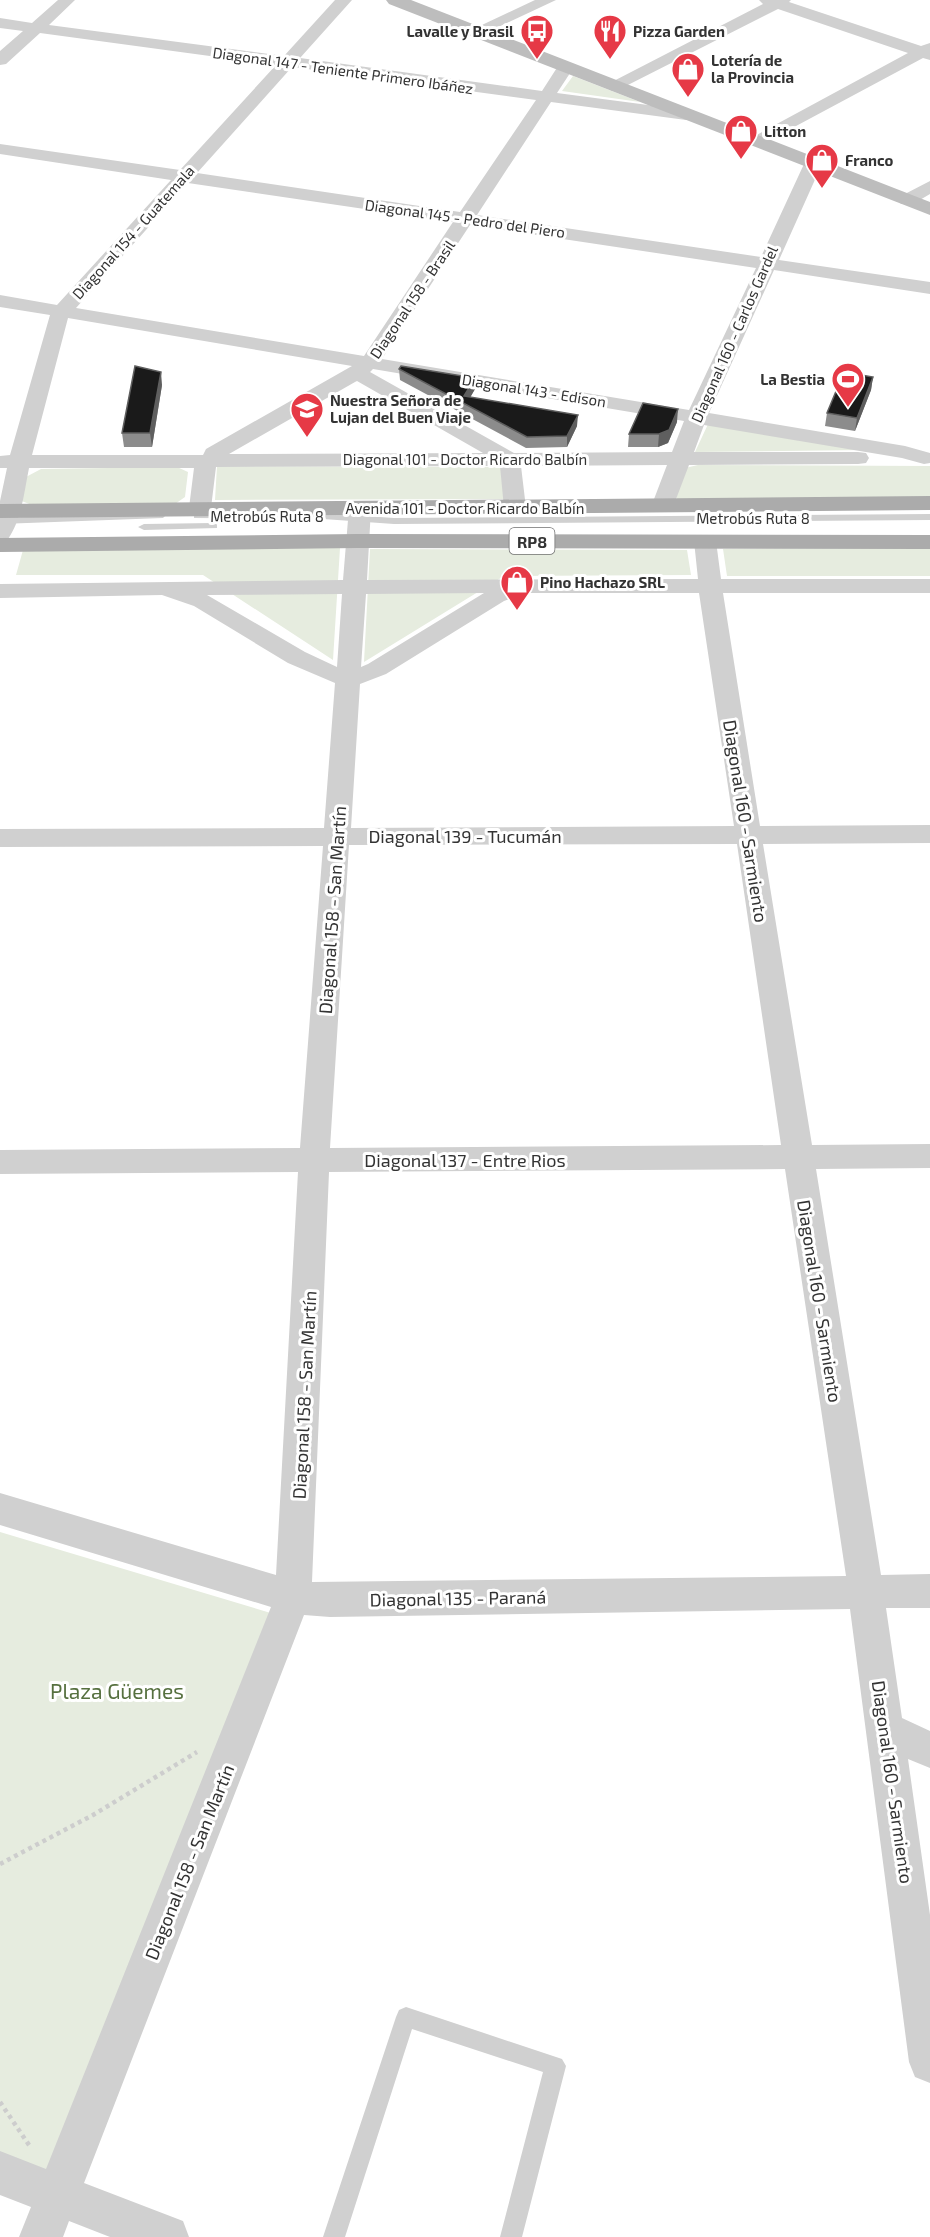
<svg xmlns="http://www.w3.org/2000/svg" width="930" height="2237" font-family="'Exo 2',sans-serif">
<rect width="100%" height="100%" fill="#fff"/>
<!-- green -->
<path fill="#e6ecdf" d="M573,76L640,102L562,91Z
M709,422L863,450L695,452Z
M698,465L930,466V497L679,500L673,495L685,468Z
M217,466L507,467L506,499L215,500Z
M177,467L188,472L185,497L175,504L32,505L19,500L24,478L41,469Z
M340,548L333,660L203,575H16L23,550Z
M930,548V576H727L723,549Z
M370,549L687,550L691,575L504,576L364,662Z
M0,1532L274,1614L35,2202L0,2189Z"/>
<g fill="none" stroke-linecap="round" stroke-linejoin="round">
<!-- path -->
<path stroke="#cdcdcd" stroke-width="4.5" stroke-dasharray="4 4" stroke-linecap="butt" d="M0,1864L93,1815L197,1752
M0,2102L31,2148"/>
<!-- service -->
<path fill="#d0d0d0" fill-rule="evenodd" d="M159,513L165,516L163,518L0,524V518Z
M198,513H323L394,518L930,514V520L394,524L323,519L194,518V514Z
M213,523L217,524V528L144,530L138,527L144,524Z
M406,2007L562,2059L566,2066L522,2237H500L543,2072L412,2029L345,2237H323L396,2017L399,2010Z"/>
<!-- minor -->
<path fill="#d0d0d0" fill-rule="evenodd" d="M58,0H75L49,25L284,56L335,0H352L300,58L542,91L560,63L566,62L574,67L557,93L686,110L695,115L686,120L551,102L477,215L761,257L804,164L807,160H819L822,164L779,260L930,282V294L774,270L709,413L905,446L930,453V463L924,464L902,458L704,425L694,452H858L866,453L869,458L866,463L858,464L689,465L673,507L670,512H654L651,507L667,465L521,466L526,508L523,513H507L504,508L500,466L216,467L211,508L208,513H192L189,508L194,468H29C24,492 22,519 8,539L0,541V501L7,468H0V456L10,455L50,315L0,307V295L57,305L171,180L0,154V144L180,170L276,65L40,33L6,64L0,65V51L23,31L0,28V18L32,23ZM292,67L536,100L460,212L197,173ZM188,183L453,222L364,356L76,308ZM470,225L756,268L689,410L382,359ZM68,318L352,366L206,449L203,455H32ZM373,369L684,421L672,452L514,453L370,372ZM357,381L483,453L229,454L355,382Z
M535,0H556L481,35L475,37L467,32Z
M759,0H791L789,2L921,46L930,43V60L923,58L757,147L748,142L751,138L908,53L778,9L618,90L612,91L604,86L763,4Z
M930,181V194L913,204H901L898,200L901,196Z
M360,501L368,503L371,508L367,580L698,579L694,541L697,536H713L716,541L721,579H930V593H723L760,826L930,825V843L763,844L812,1145L930,1144V1168L816,1169L881,1575L930,1574V1608H886L902,1718L930,1731V1768L908,1759L930,1915V2083L915,2077L909,2062L850,1609L330,1617L304,1615L84,2183L183,2221L189,2237H110L69,2221L63,2237H19L31,2207L0,2195V2151L46,2169L271,1607L0,1525V1493L276,1575L298,1172L0,1174V1150L300,1148L323,846L0,847V829L324,828L335,683L288,663L194,606L162,595L0,598V584L343,580L349,508L352,503ZM484,593L368,664L361,667L366,594ZM526,593H699L734,826L351,828L360,684L386,674L504,601ZM342,594L337,667L305,652L207,595ZM737,844L781,1145L330,1148L349,845ZM785,1169L846,1576L312,1582L329,1172Z"/>
<!-- secondary -->
<path fill="#bdbdbd" fill-rule="evenodd" d="M386,0H411L930,202V215L389,4Z"/>
<!-- primary -->
<path fill="#ababab" fill-rule="evenodd" d="M930,496V510L0,518V504Z
M358,534L930,535V549L358,548L0,552V538Z"/>
</g>
<!-- wall -->
<path fill="#8c8c8c" d="M399,369L475,389L470,397L577,426L567,447L526,448L400,380Z
M873,377L871,390L855,431L825,426L827,413Z
M162,385L152,447H124L122,433Z
M677,422L668,443L658,447H628L629,434Z"/>
<!-- shaded-wall -->
<path fill="#5f5f5f" d="M161,372L162,385L152,447L150,433Z
M873,377L871,390L855,431L857,418Z
M475,378V389L466,405L464,396Z
M678,409L677,422L668,443L658,447L659,434Z
M578,415L577,426L567,447V436Z"/>
<!-- building -->
<path fill="#1a1a1a" stroke="#5f5f5f" stroke-width="1.5" d="M135,366L161,372L150,433H122Z
M401,366L475,378L464,396L578,415L567,436L527,437L399,369Z
M844,372L873,377L857,418L827,413Z
M643,403L678,409L669,430L659,434H629Z"/>
<!-- icons -->
<defs>
<symbol id="bus-pin" viewBox="-11 -11 22 30"><path d="M0 17L-7.5 6A9.5 9.5 0 1 1 7.5 6Z" fill="#e63946" stroke="#fff"/><path d="M-5-6H5V4H4V6H2V4H-2V6H-4V4H-5ZM-3.5-4V0h7V-4ZM-3.5 1.2v1.5H-2V1.2ZM2 1.2v1.5H3.5V1.2Z" fill="#fff"/></symbol>
<symbol id="restaurant-pin" viewBox="-11 -11 22 30"><path d="M0 17L-7.5 6A9.5 9.5 0 1 1 7.5 6Z" fill="#e63946" stroke="#fff"/><path d="M-5-6h1v4h1v-4h1v4h1v-4h1v5L-1.5 .5V6h-2V.5L-5-1ZM5-6V6H3V1.5H1.5Q1.5-4 5-6Z" fill="#fff"/></symbol>
<symbol id="shop-pin" viewBox="-11 -11 22 30"><path d="M0 17L-7.5 6A9.5 9.5 0 1 1 7.5 6Z" fill="#e63946" stroke="#fff"/><path d="M-5-2.5h2.3a2.7 3.5 0 0 1 5.4 0H5L5.5 6h-11ZM-1.5-2.5h3a1.5 2.3 0 0 0-3 0Z" fill="#fff"/></symbol>
<symbol id="stadium-pin" viewBox="-11 -11 22 30"><path d="M0 17L-7.5 6A9.5 9.5 0 1 1 7.5 6Z" fill="#e63946" stroke="#fff"/><path d="M0-5a6.5 5 0 1 0 0 10a6.5 5 0 1 0 0-10ZM-3.5-1.8h7v3.6h-7Z" fill="#fff"/></symbol>
<symbol id="school-pin" viewBox="-11 -11 22 30"><path d="M0 17L-7.5 6A9.5 9.5 0 1 1 7.5 6Z" fill="#e63946" stroke="#fff"/><path d="M0-5L7-2L0 1L-7-2ZM-4 1L0 2.5L4 1V4Q0 6-4 4Z" fill="#fff"/></symbol>
</defs>
<g fill-rule="evenodd">
<use href="#bus-pin" x="518" y="12" width="38" height="52"/>
<use href="#restaurant-pin" x="591" y="12" width="38" height="52"/>
<use href="#shop-pin" x="669" y="50" width="38" height="52"/>
<use href="#shop-pin" x="722" y="112" width="38" height="52"/>
<use href="#shop-pin" x="803" y="141" width="38" height="52"/>
<use href="#stadium-pin" x="829" y="360" width="38" height="52"/>
<use href="#school-pin" x="288" y="390" width="38" height="52"/>
<use href="#shop-pin" x="498" y="563" width="38" height="52"/>
</g>
<g text-anchor="middle" dominant-baseline="central" stroke-width="6" stroke-linejoin="round" paint-order="stroke">
<!-- far-poi labels -->
<g font-size="15" font-weight="bold" fill="#333" stroke="#fff" text-anchor="start">
<text x="514" y="31" text-anchor="end">Lavalle y Brasil</text>
<text x="633" y="31">Pizza Garden</text>
<text x="711" y="60">Lotería de<tspan x="711" dy="17">la Provincia</tspan></text>
<text x="764" y="131">Litton</text>
<text x="845" y="160">Franco</text>
<text x="825" y="379" text-anchor="end">La Bestia</text>
<text x="330" y="400">Nuestra Señora de<tspan x="330" dy="17">Lujan del Buen Viaje</tspan></text>
<text x="540" y="582">Pino Hachazo SRL</text>
</g>
<!-- far-street labels -->
<g font-size="15" fill="#333" stroke="#fff">
<text transform="translate(343 70) rotate(8)">Diagonal 147 - Teniente Primero Ibáñez</text>
<text transform="translate(465 218) rotate(8)">Diagonal 145 - Pedro del Piero</text>
<text transform="translate(133 232) rotate(-48)">Diagonal 154 - Guatemala</text>
<text transform="translate(412 299) rotate(-56)">Diagonal 158 - Brasil</text>
<text transform="translate(734 334) rotate(-66)">Diagonal 160 - Carlos Gardel</text>
<text transform="translate(534 390) rotate(9)">Diagonal 143 - Edison</text>
<text x="465" y="459">Diagonal 101 - Doctor Ricardo Balbín</text>
<text x="465" y="508">Avenida 101 - Doctor Ricardo Balbín</text>
<text x="267" y="516">Metrobús Ruta 8</text>
<text x="753" y="518">Metrobús Ruta 8</text>
</g>
<!-- shield labels -->
<rect fill="#fff" stroke="#707070" stroke-width="1.5" x="509.5" y="528" width="45" height="26" rx="4.5"/>
<g font-size="16" font-weight="bold" fill="#333">
<text x="532" y="541">RP8</text>
</g>
<!-- street labels -->
<g font-size="18" fill="#333" stroke="#fff">
<text transform="translate(746 821) rotate(81)">Diagonal 160 - Sarmiento</text>
<text x="465" y="836">Diagonal 139 - Tucumán</text>
<text transform="translate(332 910) rotate(-86)">Diagonal 158 - San Martín</text>
<text x="465" y="1160">Diagonal 137 - Entre Rios</text>
<text transform="translate(820 1301) rotate(81)">Diagonal 160 - Sarmiento</text>
<text transform="translate(304 1395) rotate(-87)">Diagonal 158 - San Martín</text>
<text transform="translate(458 1598) rotate(-1)">Diagonal 135 - Paraná</text>
<text transform="translate(893 1782) rotate(82)">Diagonal 160 - Sarmiento</text>
<text transform="translate(189 1862) rotate(-68)">Diagonal 158 - San Martín</text>
</g>
<!-- near-park labels -->
<g font-size="21" fill="#56703f" stroke="#fff">
<text x="117" y="1690">Plaza Güemes</text>
</g>
</g>
</svg>
